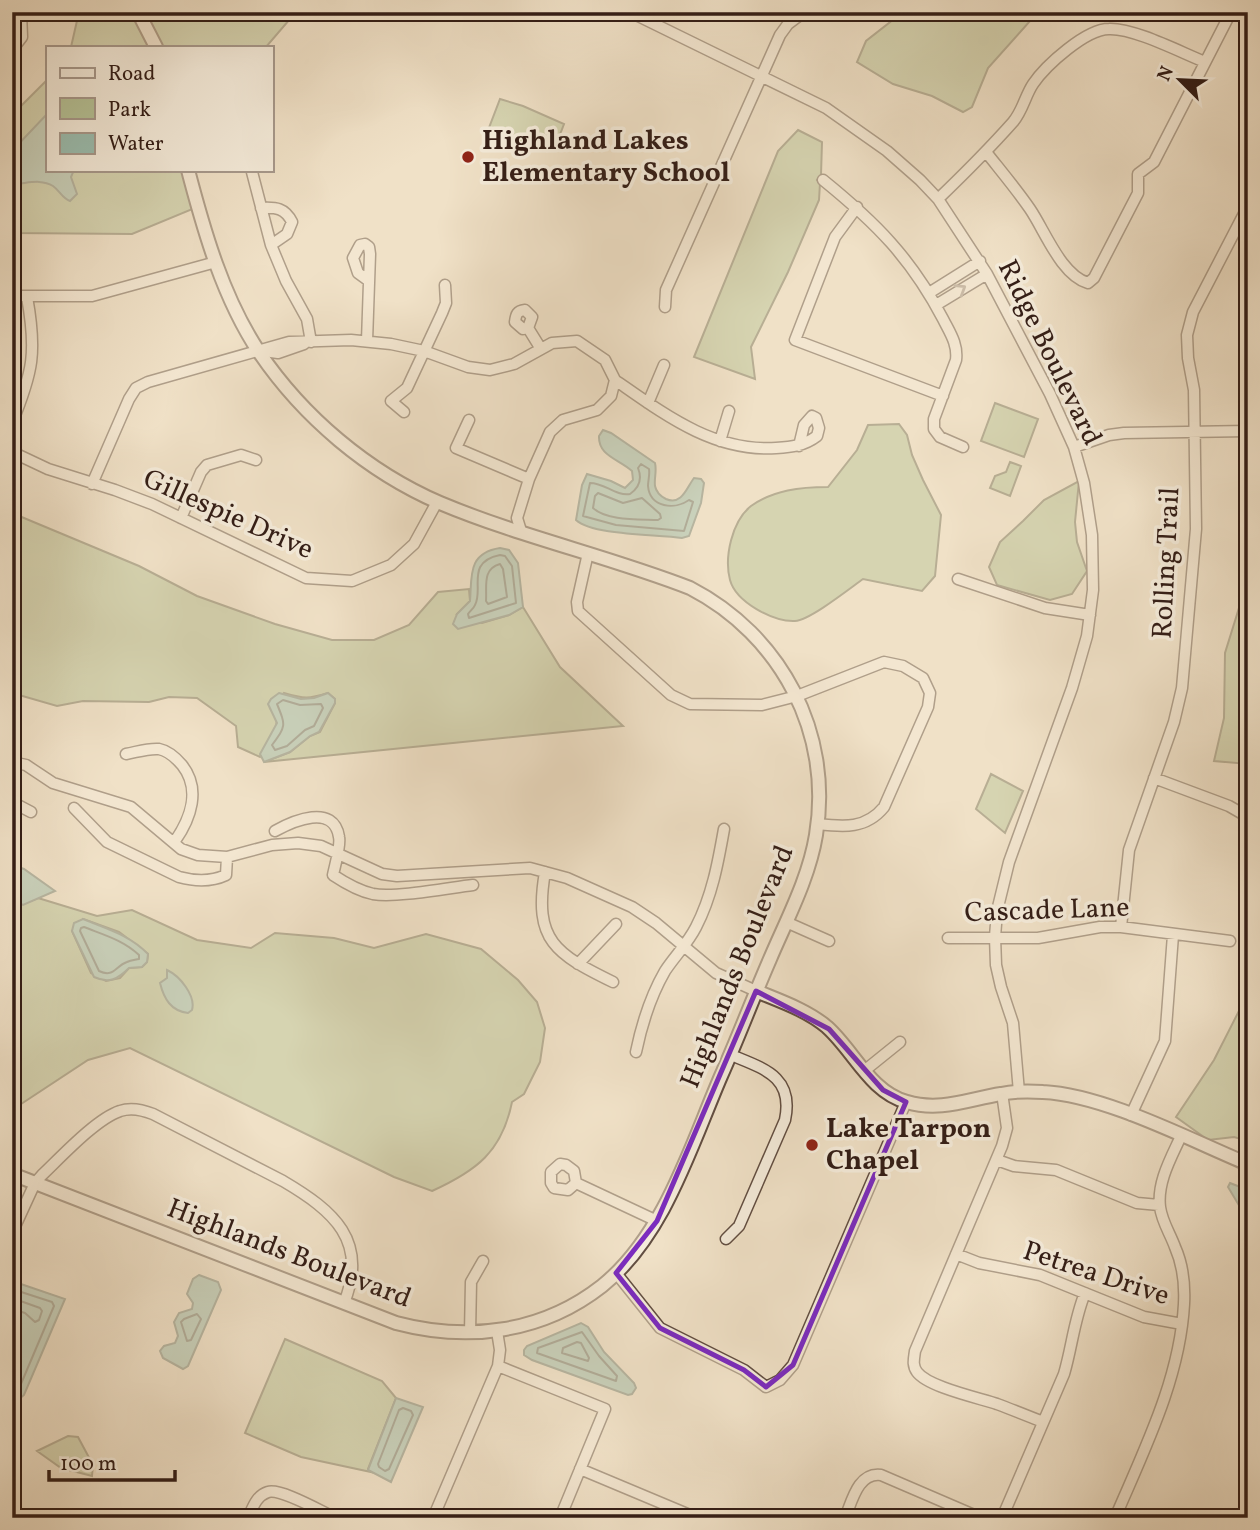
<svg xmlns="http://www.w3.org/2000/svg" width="1260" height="1530" font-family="Vollkorn,serif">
<rect width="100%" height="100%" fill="#f0e1c7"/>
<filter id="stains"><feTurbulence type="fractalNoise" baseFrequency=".00286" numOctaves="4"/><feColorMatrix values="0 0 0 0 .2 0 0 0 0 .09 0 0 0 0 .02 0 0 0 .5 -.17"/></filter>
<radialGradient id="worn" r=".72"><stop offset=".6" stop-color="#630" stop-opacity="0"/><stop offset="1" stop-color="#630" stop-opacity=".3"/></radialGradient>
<!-- green -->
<path fill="#b6c398" stroke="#747057" stroke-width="2" fill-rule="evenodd" d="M79,12H133L151,47H71Z
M144,12H222L242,18L260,12H296L266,47H160Z
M903,12H1038L988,68L972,107L963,112L932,96L893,84L857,62L866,41Z
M47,80V170H184L195,208L132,234L12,233V115Z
M500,99L523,106L564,124L554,150L526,139L522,148L487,133Z
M798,130L822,142L821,175L817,180L820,183L819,200L788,272L751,347L755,379L694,357L778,151Z
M995,403L1038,419L1024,457L981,441Z
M899,424L907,435L912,455L923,480L941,515L935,576L922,591L863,579C849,589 810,620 795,621C773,622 736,602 730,580C724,557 732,521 751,506C774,490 800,487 828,487L857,450L868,425Z
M1010,462L1021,466L1010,496L990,488L995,476L1006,472Z
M1079,481L1075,522L1077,542L1087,571L1072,594L1050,600L997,585L989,567L1000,542L1023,521L1044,500Z
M12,513L139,566L197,596L275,624L332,640H374L409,625L438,592L469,589L470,601L457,614L482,623L509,615L523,607L560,667L623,726L264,762L290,752L310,736L320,732L335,703V699L328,693C309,699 304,699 284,693L270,708L277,719L276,727L260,757L238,747L236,726L197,698L169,697L149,702L83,701L57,706L12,693Z
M1248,579V764L1214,761L1224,718L1225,653Z
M991,774L1023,791L1005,833L976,809Z
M38,898L97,916L132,910L197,940L251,948L275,933L334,938L374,948L426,934L481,949L518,980L537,1002L545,1028L540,1062L524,1094L512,1102C502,1152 476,1171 432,1191L394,1177L130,1048L88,1060L12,1110V900L23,904ZM83,919L119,932L148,954L147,962L142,967L129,968L120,978L106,981L91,973L72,931Z
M1244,1001H1248V1141L1234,1137L1208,1140L1176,1117L1214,1060Z
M285,1339L382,1381L396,1398L368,1469L371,1472L301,1457L245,1433Z
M68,1436L78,1437L93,1465L92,1476L61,1468L37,1451Z"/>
<!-- water -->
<path fill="#9bbeb0" stroke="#717e72" stroke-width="2" d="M47,114V170H74L71,177L77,194L70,201C62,198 60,191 53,186C40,178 26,184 12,184V151Z
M603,430L611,433L655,463C657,472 654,477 655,486C656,491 660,496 666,499C682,506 687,487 694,478L701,479L704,483L701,503L689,536L682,538C656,534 594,536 576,520L582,485L587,474L611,481L625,488L633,480L632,471C619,459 598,456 599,436Z
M500,548L509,550L518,563L523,607L509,615L458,629L453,624L457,614L470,601C472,577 467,553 500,548Z
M279,693L301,699L314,698L328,693L335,699V703L319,732L310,736L290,752L264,762L260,754L277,723L268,704L271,699Z
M12,865L24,869L55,891L23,905L12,900Z
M83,919C107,929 130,935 148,954L147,962L142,967L129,968C118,979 109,984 94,977L72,931L74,923Z
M167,970C180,976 196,996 192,1010L188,1013C171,1011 164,999 160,983L167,978Z
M1230,1183L1248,1190V1257L1246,1217L1228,1187Z
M199,1275L218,1282L221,1290L188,1366L183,1369L163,1358L160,1351L164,1346L175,1343L178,1336L174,1322L179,1313L192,1309L193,1303L187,1294L193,1279Z
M15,1282L65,1299L24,1395L12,1405V1341L19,1328L12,1324V1287Z
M581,1323L588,1327L604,1352L634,1383L636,1388L632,1394L628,1395L532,1360L524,1355V1350L527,1346Z
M396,1398L423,1407L391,1482L368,1470Z"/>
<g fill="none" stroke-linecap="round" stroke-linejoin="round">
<!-- shore -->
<path stroke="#676e63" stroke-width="2" d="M641,464L649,469C650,475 648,480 648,486C650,508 675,510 689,500L693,502L684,531L616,525L583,516L590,483C605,483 615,496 630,494C640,487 642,478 638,468Z
M598,493L623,503L642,498L660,514L661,518L658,520C639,519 607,521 593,508L595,496Z
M500,555L505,556L512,566L516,603L469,618L468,614C470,611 474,608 475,605C484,589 465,562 500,555Z
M500,564L503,569L507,597L488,604L486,601C487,586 482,569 500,564Z
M283,700L300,705L321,704L323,708L314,726L305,730L287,746L275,750L272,745C286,726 286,726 277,704Z
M84,927C104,935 123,940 139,955V959C135,960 131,960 127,962C115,966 114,978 99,971L80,931L81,928Z
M12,1289L52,1302L54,1306L18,1391L12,1396
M12,1298L40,1308L42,1311L39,1320L35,1322L25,1313L12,1309
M197,1314L201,1319L191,1340L187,1341L181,1322L184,1319Z
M582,1332L599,1356L617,1376L616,1381L537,1353L538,1348Z
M577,1342L581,1343L589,1358L588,1361L562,1353L563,1348Z
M403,1408L411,1411L413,1415L389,1469L385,1471L379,1467L378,1464L399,1410Z"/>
<defs>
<path id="minor" d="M630,12L826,108L887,151L920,180L938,199L987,274L1050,394L1074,447L1084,483L1092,535L1093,590L1087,636L1072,688L1009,862L997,911L995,937L996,965L1001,987L1013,1023L1019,1092
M12,50L22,37L21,12
M986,152C1001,171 1017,190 1030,209C1045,231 1061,275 1088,283L1094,278L1138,193V174L1154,162L1230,14
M252,172L271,245L286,281L307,319L311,342
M823,180C876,223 911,258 943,319C950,333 958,344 956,360L934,419V429L940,437L963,447
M938,199C964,174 989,149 1013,122C1023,110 1025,96 1033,84C1046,65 1086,29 1109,29C1134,28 1180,52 1205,62
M857,207L835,237L795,340L943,396
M261,208C276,207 285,208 292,222L287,234L271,245
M929,293L980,261
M12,296H92L216,262
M936,305L987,274
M665,307L666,290L780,35L788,24L804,12
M528,328L523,329L515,322C516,314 517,311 525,310L532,317L528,328L541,349
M367,341L370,254L369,247L365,244L360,245L353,258L358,273L369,281
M264,351L278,353L304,344
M615,380C664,414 713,452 776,448C791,447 804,446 817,436L819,428L816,418L812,416L804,425L799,446
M648,403L664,365
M404,412L391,401L407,388L442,313L446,303L445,285
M469,420L456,448L529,479
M12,423C33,372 37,352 27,297
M720,441L729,411
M1074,447L1109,435L1124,433L1248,431
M12,452L48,469L115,490L152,504L306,578L352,581L391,565L414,544L437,502
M92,484L129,399L136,388L148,382L289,342L351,340L391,344L424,351L468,367L490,370L514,364L552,343L577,341L605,360L615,380L611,396L597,410L563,420L550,432L529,479L517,518L521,531
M181,518L201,472L207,465L241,455L256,460
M588,553L577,602L578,611L671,695L690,704L762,705L797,696L884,662L903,666L923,678L930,693L928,707L884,807C866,829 844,827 818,824
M958,579L1045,608L1090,615
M126,754C137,752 148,748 159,749C169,751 176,758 182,765C201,789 191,818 175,841
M12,762L26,765L53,783L131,807L181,849L198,855L227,857L272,845L298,843L321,846L382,874L397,876L530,868L567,878L632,907L656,923L716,973L756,991
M1154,778L1229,806L1248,817
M12,802L31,812
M74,808L107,842L179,877C194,881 211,882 226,875L227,857
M275,831C293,821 334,803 339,837C341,845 335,865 333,875C345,883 359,891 373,894C396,898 448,888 473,885
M545,872C533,941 556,954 613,982
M786,922L829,941
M1121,927L1129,850L1174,722L1182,688L1196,529L1194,390L1188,358L1187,335L1193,312L1248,206
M948,938H1038L1100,927H1121L1230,941
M578,964L616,924
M636,1052C642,1023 650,997 665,971C675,956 688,943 696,927C712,896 718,863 724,829
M864,1071L900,1042
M1002,1093L1007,1128L1002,1146L915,1351C914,1359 912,1365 917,1372C928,1387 979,1398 997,1404C1013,1410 1028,1416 1043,1422
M1131,1115L1165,1041L1173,935
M997,1160L1014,1166L1056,1170L1137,1203L1159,1205
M576,1183L568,1190L554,1188L551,1183V1172L560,1164L566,1165L574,1171L576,1183L657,1221
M12,1233L35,1183L42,1175C61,1157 96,1119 120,1111C131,1107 143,1110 153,1114L283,1181C334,1211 369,1241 344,1303
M726,1239L739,1226L785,1120C794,1077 765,1069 731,1055
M956,1254L979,1263L1040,1275L1144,1317L1182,1324
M616,1273L660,1328L744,1370L766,1387L780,1380L793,1365L906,1102
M470,1333L471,1282L483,1261
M498,1366L605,1409L560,1518
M580,1469L697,1518
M248,1518C253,1507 256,1496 268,1492C281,1488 322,1512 336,1518
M433,1518L498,1366L500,1350L497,1331
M845,1518C852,1501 858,1472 881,1475L981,1518
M1002,1518L1064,1374C1072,1347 1074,1320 1085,1293
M1115,1518C1144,1450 1180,1379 1184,1304C1185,1285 1183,1265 1175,1247C1170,1233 1162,1222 1160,1207C1157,1182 1171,1158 1181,1136"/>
<path id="tertiary" d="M138,12L156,47
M756,991C780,1001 807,1010 827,1027C854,1051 870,1092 907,1102C940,1112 969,1099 1001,1094C1014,1091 1029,1091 1043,1092C1105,1095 1190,1140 1248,1164
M12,1174L396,1323C468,1342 542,1333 602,1286C664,1236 690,1148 721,1076C738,1038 753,998 770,959C787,919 809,878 816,835C833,733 781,635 690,588C608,556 521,537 440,503C368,472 303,417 259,352C223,298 204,231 188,170"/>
</defs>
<!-- minor casing -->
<use href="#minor" stroke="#624e42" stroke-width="13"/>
<!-- tertiary casing -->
<use href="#tertiary" stroke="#624e42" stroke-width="16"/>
<!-- minor -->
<use href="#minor" stroke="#f5ecdb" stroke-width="10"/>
<!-- tertiary -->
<use href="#tertiary" stroke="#f5ecdb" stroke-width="12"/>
</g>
<!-- one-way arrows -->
<defs><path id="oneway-chevron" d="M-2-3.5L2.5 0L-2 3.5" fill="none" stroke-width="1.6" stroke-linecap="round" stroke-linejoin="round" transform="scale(1.75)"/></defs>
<use stroke="#9e8f82" href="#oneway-chevron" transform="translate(961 289) rotate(-32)"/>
<!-- marked area -->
<path d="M0 0H1260V1530H0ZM756,991L829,1029L883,1090L906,1102L793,1365L766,1387L744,1370L660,1328L616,1273L657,1221Z" fill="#f0e1c7" fill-opacity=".55" fill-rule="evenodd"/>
<path fill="none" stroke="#7b2cbf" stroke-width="5" stroke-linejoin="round" d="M756,991L829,1029L883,1090L906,1102L793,1365L766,1387L744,1370L660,1328L616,1273L657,1221Z"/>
<!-- markers -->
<g fill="#8f2418" stroke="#f5ecdb" stroke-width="2.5">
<circle cx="468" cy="157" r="7"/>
<circle cx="812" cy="1145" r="7"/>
</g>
<g text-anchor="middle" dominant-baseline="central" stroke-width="7" stroke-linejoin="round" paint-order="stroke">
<!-- poi labels -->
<g font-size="28" font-weight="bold" fill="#331d16" stroke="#f5ecdb" text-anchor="start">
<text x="482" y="141">Highland Lakes<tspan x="482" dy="32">Elementary School</tspan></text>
<text x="826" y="1129">Lake Tarpon<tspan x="826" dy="32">Chapel</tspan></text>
</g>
<!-- street labels -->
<g font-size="28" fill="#331d16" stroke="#f5ecdb">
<text transform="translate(1049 353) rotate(64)">Ridge Boulevard</text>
<text transform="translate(228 515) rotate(24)">Gillespie Drive</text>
<text transform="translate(1167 563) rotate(-87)">Rolling Trail</text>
<text transform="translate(1047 911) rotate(-2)">Cascade Lane</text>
<text transform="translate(738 967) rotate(-68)">Highlands Boulevard</text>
<text transform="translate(289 1254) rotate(21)">Highlands Boulevard</text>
<text transform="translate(1096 1274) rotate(18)">Petrea Drive</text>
</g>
</g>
<!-- margin -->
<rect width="1260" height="1530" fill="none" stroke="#f0e1c7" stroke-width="42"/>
<rect x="14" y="14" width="1232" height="1502" fill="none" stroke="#331d16" stroke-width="3.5"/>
<rect x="21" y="21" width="1218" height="1488" fill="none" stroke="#331d16" stroke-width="2"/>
<!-- legend -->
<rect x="46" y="46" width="228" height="126" fill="#f5ecdb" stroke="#a7998c" stroke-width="2"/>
<rect x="60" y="68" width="35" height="10" fill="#f5ecdb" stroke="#a7998c" stroke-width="2"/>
<text x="108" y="80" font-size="21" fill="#331d16">Road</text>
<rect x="60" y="98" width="35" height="21" fill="#b6c398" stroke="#a7998c" stroke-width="2"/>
<text x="108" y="116" font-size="21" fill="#331d16">Park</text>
<rect x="60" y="133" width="35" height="21" fill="#9bbeb0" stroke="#a7998c" stroke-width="2"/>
<text x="108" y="150" font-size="21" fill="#331d16">Water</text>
<!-- north arrow -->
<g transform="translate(1180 80) rotate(294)" stroke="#f5ecdb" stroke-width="5" paint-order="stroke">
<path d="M0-5L12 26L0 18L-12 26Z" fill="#331d16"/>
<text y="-10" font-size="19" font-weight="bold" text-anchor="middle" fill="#331d16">N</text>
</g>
<!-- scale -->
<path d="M49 1470v10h126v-10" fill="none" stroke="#331d16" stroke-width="3.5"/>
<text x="60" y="1470" font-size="21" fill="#331d16" stroke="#f5ecdb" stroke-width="5" paint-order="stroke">100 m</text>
<rect width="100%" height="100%" filter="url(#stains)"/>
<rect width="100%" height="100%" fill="url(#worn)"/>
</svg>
